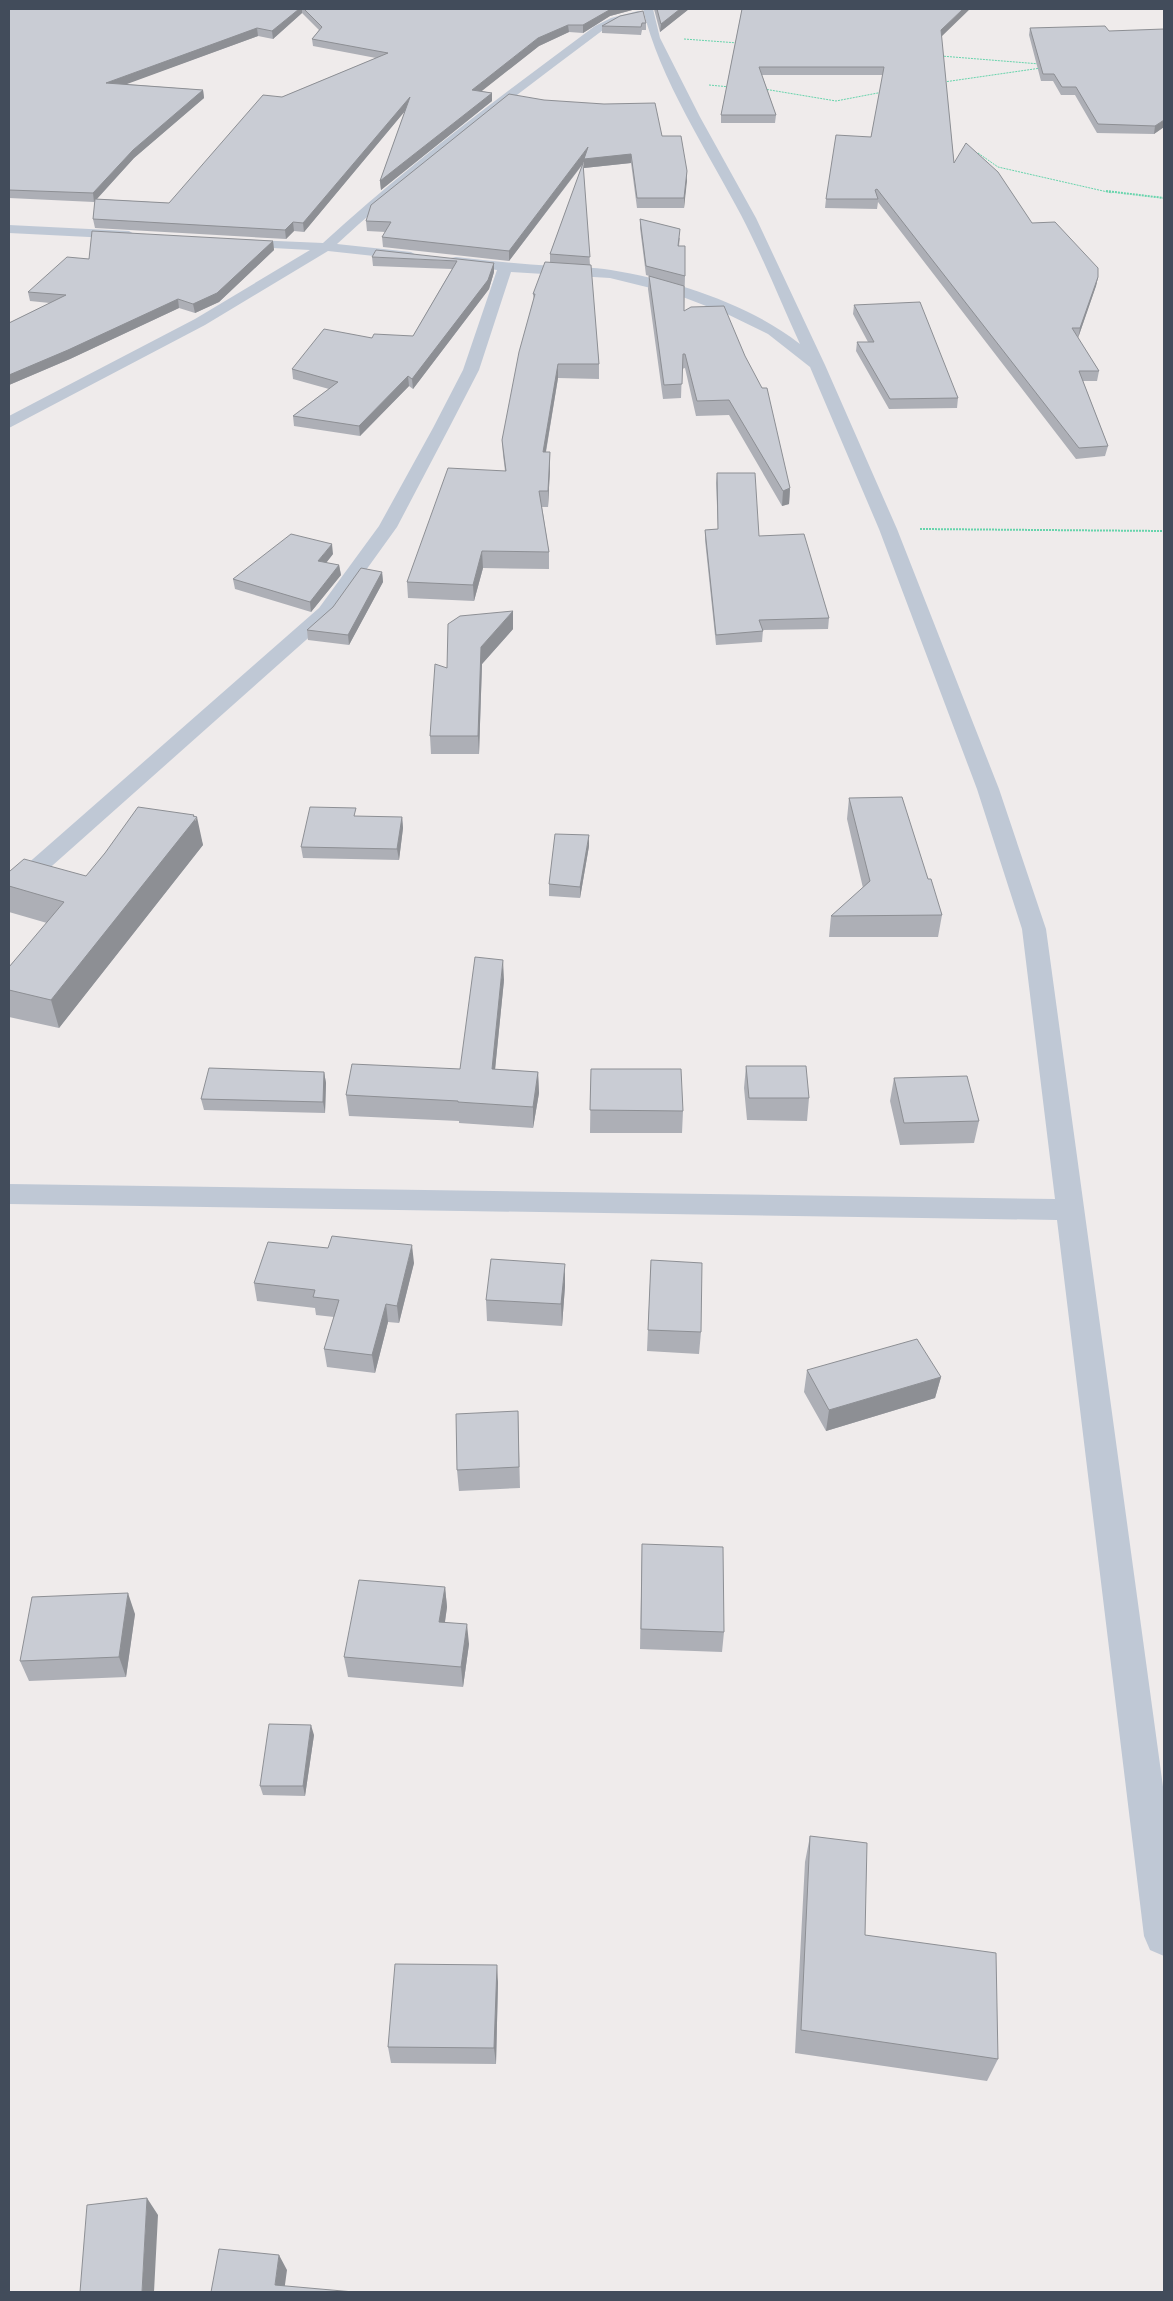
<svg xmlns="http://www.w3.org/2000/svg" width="1173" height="2301" font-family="Signika,sans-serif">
<rect width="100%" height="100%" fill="#efebeb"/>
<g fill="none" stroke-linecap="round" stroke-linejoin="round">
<!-- path-far1 -->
<path stroke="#67d4ac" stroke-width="1" stroke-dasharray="2 1" stroke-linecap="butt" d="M684,39L738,43
M941,56L1040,64
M944,82L1041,68
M709,85L730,87
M764,89L836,101L883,92
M978,153L998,167L1112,193"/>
<!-- path -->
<path stroke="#67d4ac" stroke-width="2" stroke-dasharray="2 1" stroke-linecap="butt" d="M1106,191L1164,198
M920,529L1164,531"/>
<!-- minor -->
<path fill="#bfc8d5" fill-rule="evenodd" d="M643,9H653L660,38L700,117L756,218L825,365L897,529L999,789L1046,929L1164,1794V1956L1150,1950L1144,1936L1057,1220L9,1204V1184L1055,1199L1022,929L977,789L879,529L810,367L768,334L727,314L675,294L610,278L511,272L479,370L449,428L397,527L333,616L17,897L9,899V880L319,608L379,526L433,428L463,370L497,270L451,264L449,261L451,258L456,257C489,261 521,264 554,266C573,267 593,267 611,270C676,281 747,303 800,344C780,301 763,257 741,215C708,152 659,78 643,9Z
M638,11L642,12V16L619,22L603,30C512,98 421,167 337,244L411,252L418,256L416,259L411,260L328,251L205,325L9,428V416L195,319L310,250L237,246L230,242L232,239L323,243C409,164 502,95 595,26L611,18Z
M9,225L129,231L136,235L129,239L9,233Z"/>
</g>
<!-- wall -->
<path fill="#adafb6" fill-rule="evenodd" d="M9,9H636L610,16L583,33L569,32L539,46L481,91L492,93V101L381,190L380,181L405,111L304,232L294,231L286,239L95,228L93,219L95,201L94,202L9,198ZM302,13L319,30L312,39L313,46L376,58L282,97L169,203L97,199L134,158L204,98L203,90L125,84L258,36L273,39Z
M654,9H689L660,32Z
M742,9L941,36L954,163L1032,223L1098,277L1096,286L1078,338L1099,371L1097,381H1083L1108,446L1105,456L1076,459L878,202L877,209L825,208L826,199L871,137L883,75H762L776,115L775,123H721V115Z
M620,16L646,23V30H642L641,35L602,33V26Z
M1030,28L1164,127L1154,134L1097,133L1075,95H1061L1053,81H1041L1029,35Z
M662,136L687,171L684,208H637L631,163L584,168V162L583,164L590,265L599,364V379L558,378L546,452H550V468L548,507H542L549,552V569L483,568L474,601L408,598L407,582L505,471L503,455L502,440L534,300L533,294L550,262V254L583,164L509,261L383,247L382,237L386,232L367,231L366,221Z
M640,219L680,238L679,246L685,276L684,311L790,488L789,504L782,506L729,415L696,416L685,368L682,369L681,398L663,399L648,289L649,276L646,275L640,228Z
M273,241L274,250L219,302L195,313L179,308L70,359L9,385V323L50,303L30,301L28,292L89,259Z
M372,257L494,263V272L489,289L413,389L409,386L360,436L294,426L293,416L329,389L293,379L292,369L372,338L413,336L452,269L373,266Z
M854,305L958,398L957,408L889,409L856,351L857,342H868L853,314Z
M717,473L759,536L829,618L828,629L763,630L762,642L716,645L705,540V530L718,529L716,483Z
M333,554L326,563L339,565L341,575L311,612L235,589L233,579Z
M382,572L383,582L349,645L308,640L307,630Z
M513,611V629L482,664L479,754H431L430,736L447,668Z
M849,798L928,879L942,915L938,937H829L831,916L863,888L847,819Z
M194,817L203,845L59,1028L9,1017V967L47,923L9,912V871L86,876Z
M402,817L403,828L399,860L303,858L301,847Z
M589,846L580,898L549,896V884Z
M504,980L495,1069L538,1072L539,1093L533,1128L459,1123V1121L349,1116L346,1095L460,1069Z
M746,1066L809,1098L807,1121L747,1120L744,1088Z
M591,1069L683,1111L682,1133H590Z
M324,1072L326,1083L325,1113L204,1110L201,1099Z
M894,1078L979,1121L974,1143L900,1145L890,1101Z
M651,1260L701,1332L699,1354L647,1351Z
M414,1263L399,1323L388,1322L375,1373L327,1367L324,1349L334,1317L316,1315L315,1308L257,1301L254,1283Z
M565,1286L562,1326L487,1321L486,1300Z
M807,1370L941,1377L935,1398L826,1431L804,1392Z
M518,1411L520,1488L459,1491L457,1470Z
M642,1544L724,1632L722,1652L640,1649Z
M445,1587L447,1607L445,1622L469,1644L463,1687L348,1677L344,1657Z
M135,1614L126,1677L29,1681L20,1661Z
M314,1735L305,1796L263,1795L260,1786Z
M810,1836L865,1935L998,2059L987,2081L795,2053L805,1862Z
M498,1982L496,2064L391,2063L388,2047Z"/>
<!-- shaded-wall -->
<path fill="#8d8f94" d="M299,9H302V13L273,39L272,31Z
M611,9H636L610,16L583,33V25Z
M680,9H689L660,32L661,24Z
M963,9H970L940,38L941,30Z
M568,25L569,32L539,46L473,98L472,90L538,38Z
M257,28L258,36L108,91L106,83Z
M203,90L204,98L134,158L94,202L93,193L133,150Z
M492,93V101L381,190L380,181Z
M410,97V105L304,232L303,223Z
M1164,120V127L1154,134L1155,126Z
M588,147L631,154V163L584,168V162L509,261V251Z
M687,171V181L684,208V198Z
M293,222L294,231L286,239L285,230Z
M273,241L274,250L219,302L195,313L193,304Z
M494,263V272L489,289L413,389L412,379Z
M1098,277L1096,286L1078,338L1080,328Z
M178,299L179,308L70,359L9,385V375Z
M558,364V378L543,468V452Z
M408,376L409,386L360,436L359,426Z
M550,452V468L548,507V491Z
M790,488L789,504L782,506L783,491Z
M332,544L333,554L319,572L318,561Z
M482,551L483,568L474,601L473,585Z
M339,565L341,575L311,612L310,602Z
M382,572L383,582L349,645L348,635Z
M513,611V629L482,664L479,754L478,736L481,647Z
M194,815L195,821L197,817L203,845L59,1028L51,1000Z
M402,817L403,828L399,860L397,849Z
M589,835V846L580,898V887Z
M503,960L504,980L493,1090L492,1069Z
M324,1072L326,1083L325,1113L323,1102Z
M538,1072L539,1093L533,1128V1107Z
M412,1245L414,1263L399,1323L397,1306Z
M565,1264V1286L562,1326L561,1304Z
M386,1304L388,1322L375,1373L372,1355Z
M941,1377L935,1398L826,1431L829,1410Z
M445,1587L447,1607L442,1642L439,1622Z
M128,1593L135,1614L126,1677L119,1657Z
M467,1624L469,1644L463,1687L461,1667Z
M311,1725L314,1735L305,1796L303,1786Z
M497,1965L498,1982L496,2064L494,2048Z
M147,2198L158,2215L154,2292H142Z
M279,2255L287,2270L284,2292L275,2285Z"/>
<!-- building -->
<path fill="#c9ccd4" stroke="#8d8f94" d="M9,9H299L272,31L257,28L106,83L203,90L133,150L93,193L9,190Z
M304,9H611L583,25H568L538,38L472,90L492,93L380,181L410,97L303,223L293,222L285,230L93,219L95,199L169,203L263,95L282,97L388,53L312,39L322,27Z
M657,9H680L661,24Z
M742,9H963L941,30L954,163L966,143L998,172L1032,223L1055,222L1098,268V277L1080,328H1072L1099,371H1079L1108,446L1079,448L877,189L875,190L878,199H826L836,135L871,137L884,67H759L776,115H721Z
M643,11L646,23H642L641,27L602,26L620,16Z
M1105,26L1109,31L1164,29V120L1155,126L1098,124L1076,87H1062L1054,74H1043L1030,28Z
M509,94L544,100L604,104L655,103L662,136H681L687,171L684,198H637L631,154L584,159L588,147L509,251L382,237L391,222L366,221L371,205Z
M583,163L590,257L550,254Z
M640,219L680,229L678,246H685V276L646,266Z
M92,231L273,241L217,293L193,304L178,299L68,350L9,375V323L66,295L28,292L67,257L89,259Z
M376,250L494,263L488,280L412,379L408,376L359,426L293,416L338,382L292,369L324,329L372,338L374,334L413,336L457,261L372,257Z
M545,262L591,265L599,364H558L543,452H550L548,491H539L549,552L482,551L473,585L407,582L448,468L506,471L502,440L519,352L535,294H533Z
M649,276L684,286V311L691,307L724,306L745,356L762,388H767L790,488L783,491L729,400L697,401L685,354H683L682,384L664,385Z
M920,302L958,398L890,399L857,342H874L854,305Z
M717,473H755L759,536L804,534L829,618L759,620L763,631L716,635L705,530L718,529Z
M291,534L332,544L318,561L339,565L310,602L233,579Z
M361,568L382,572L348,635L307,630L333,607Z
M513,611L481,647L478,736H430L435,664L447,668L448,624L460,616Z
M902,797L928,879H931L942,915L831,916L870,881L849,798Z
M138,807L194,815L193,816L197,817L51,1000L9,990V967L64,902L9,886V871H10L24,859L86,876L105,853Z
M310,807L356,808L354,816L402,817L397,849L301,847Z
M555,834L589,835L580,887L549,884Z
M475,957L503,960L492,1069L538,1072L533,1107L458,1102V1101L346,1095L352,1064L460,1069Z
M746,1066H806L809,1098H749Z
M209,1068L324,1072L323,1102L201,1099Z
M591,1069H681L683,1111L590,1110Z
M967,1076L979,1121L904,1123L894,1078Z
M332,1236L412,1245L397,1306L386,1304L372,1355L324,1349L339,1300L313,1297L315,1290L254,1283L268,1242L328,1248Z
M491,1259L565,1264L561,1304L486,1300Z
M651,1260L702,1263L701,1332L648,1330Z
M917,1339L941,1377L829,1410L807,1370Z
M518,1411L519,1467L457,1470L456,1414Z
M642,1544L723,1547L724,1632L641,1629Z
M359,1580L445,1587L439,1622L467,1624L461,1667L344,1657Z
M128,1593L119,1657L20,1661L32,1597Z
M269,1724L311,1725L303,1786H260Z
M810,1836L867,1843L865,1935L996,1953L998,2059L801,2030Z
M395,1964L497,1965L494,2048L388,2047Z
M147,2198L142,2292H80L87,2205Z
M219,2249L279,2255L275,2285L354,2292H211Z"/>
<!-- border -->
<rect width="1173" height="2301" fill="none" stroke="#424c5b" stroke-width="20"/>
</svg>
